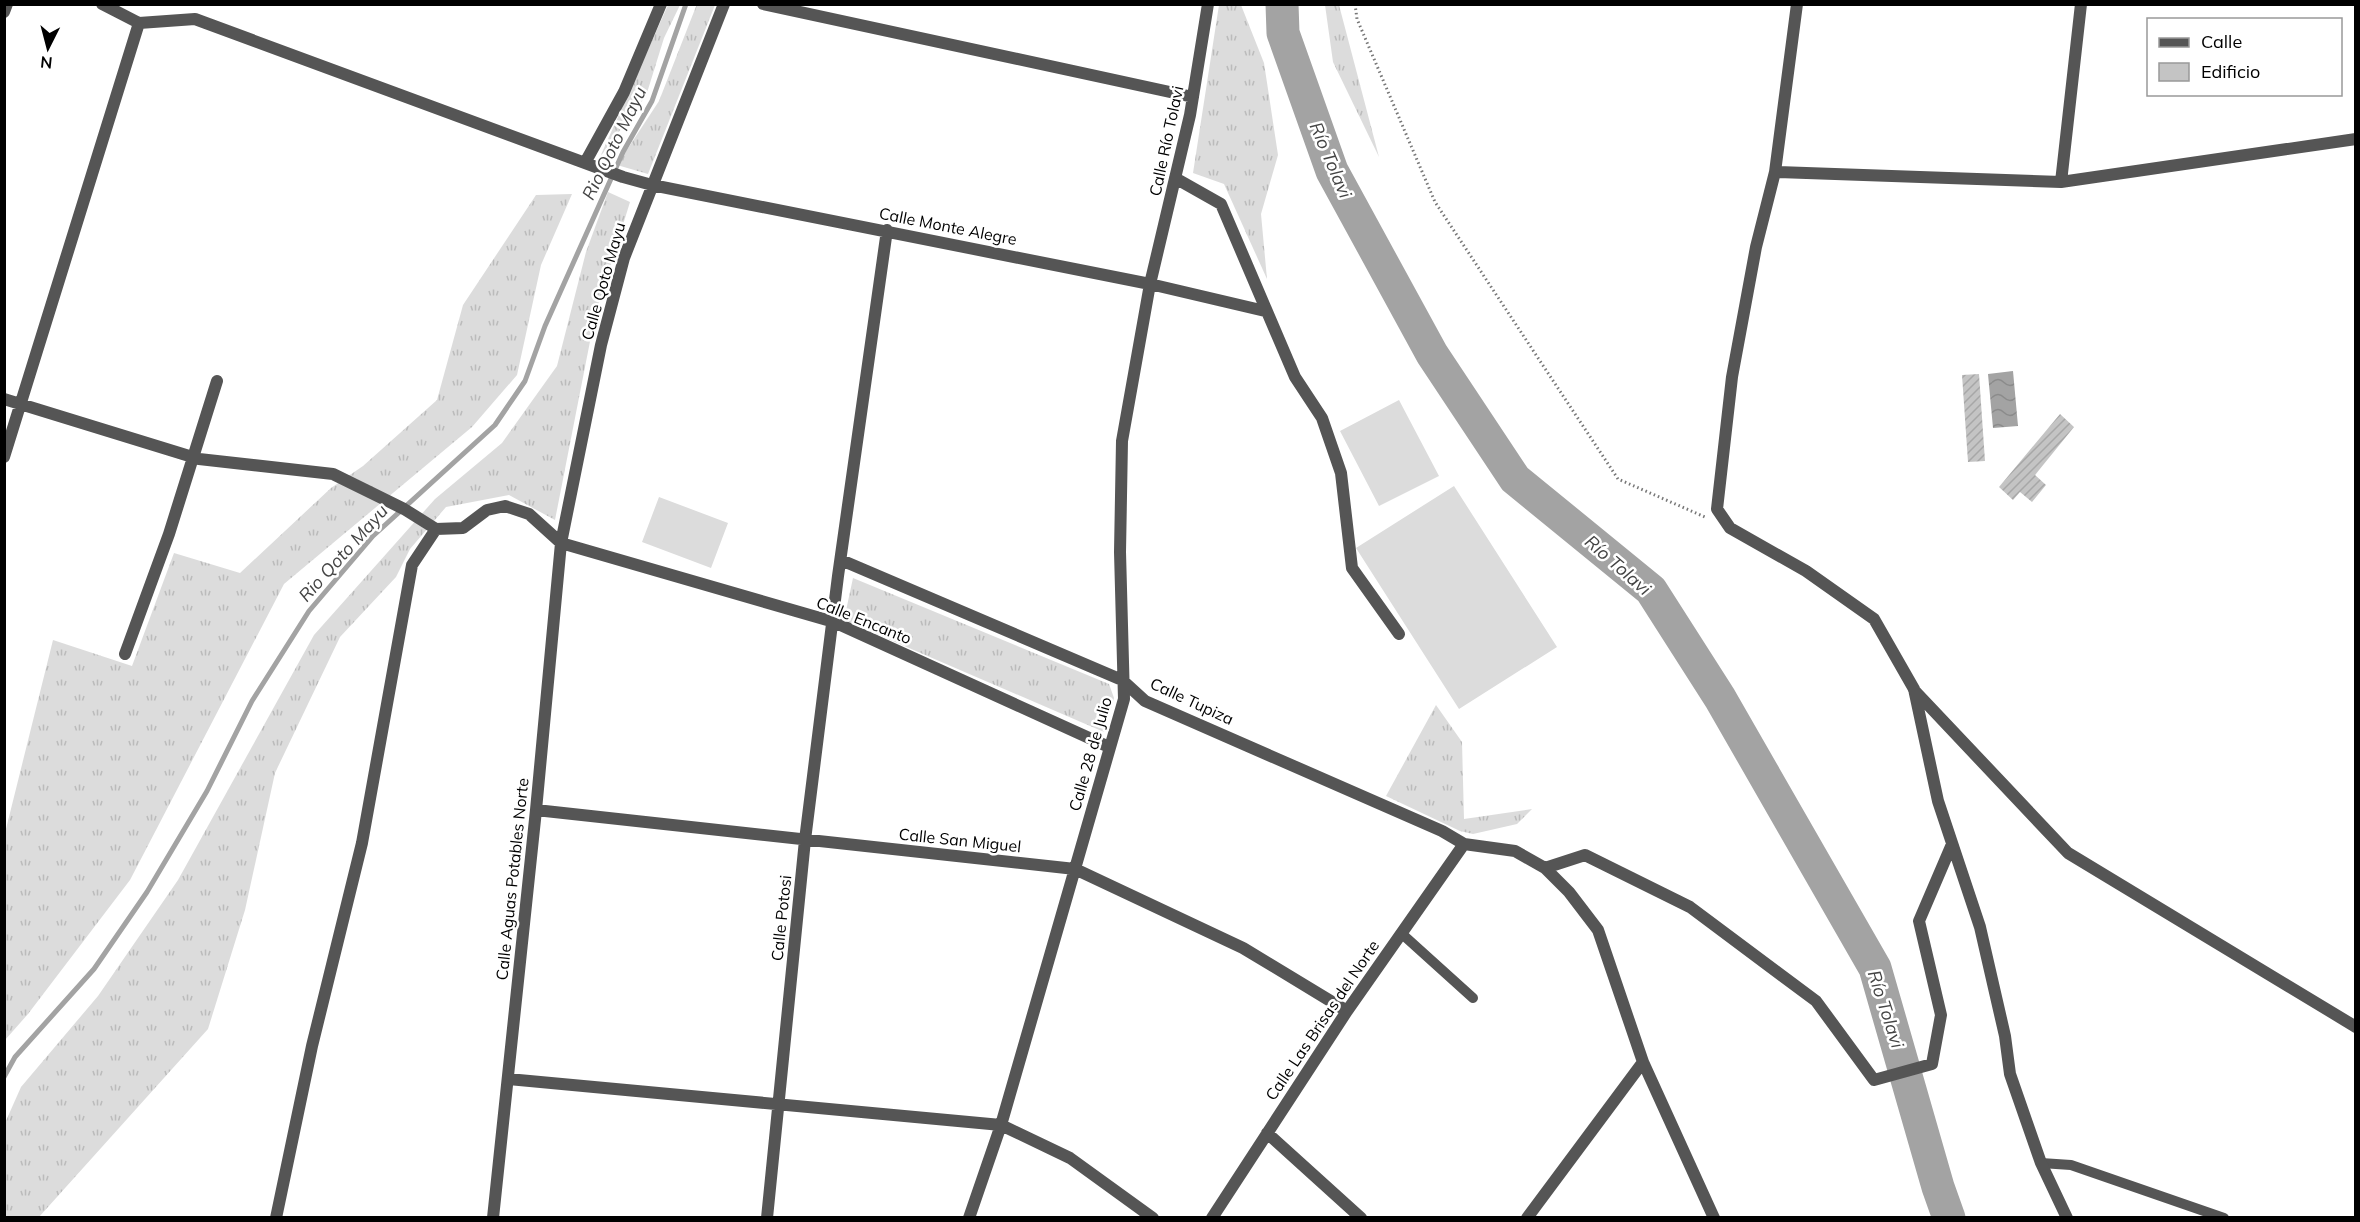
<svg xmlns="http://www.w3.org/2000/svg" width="2360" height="1222" font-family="Mulish,sans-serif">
<defs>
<pattern id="grass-tufts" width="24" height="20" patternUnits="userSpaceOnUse" patternTransform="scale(1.5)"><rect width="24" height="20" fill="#dcdcdc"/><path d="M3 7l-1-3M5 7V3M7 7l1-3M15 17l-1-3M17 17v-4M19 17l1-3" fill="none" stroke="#bbb"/></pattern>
<pattern id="water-waves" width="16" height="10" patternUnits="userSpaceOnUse" patternTransform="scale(1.5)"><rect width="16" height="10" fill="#a3a3a3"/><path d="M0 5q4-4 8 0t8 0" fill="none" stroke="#8b8b8b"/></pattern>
<pattern id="building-hatch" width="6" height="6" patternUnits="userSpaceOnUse" patternTransform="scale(1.5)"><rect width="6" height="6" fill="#c4c4c4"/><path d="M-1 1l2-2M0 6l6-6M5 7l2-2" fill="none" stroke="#a7a7a7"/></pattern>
</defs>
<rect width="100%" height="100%" fill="#fff"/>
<!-- grass -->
<path fill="url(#grass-tufts)" d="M697,4L715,5L648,174L617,165L659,101Z
M668,5H680L664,38L646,96L600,157Z
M1219,5H1241L1264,63L1278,155L1261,214L1267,279L1224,184L1193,173Z
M1325,5H1339L1379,157L1333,62Z
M608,192L630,202L595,316L555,520L509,495L446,507L410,549L396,577L340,637L275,773L245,910L208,1029L39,1217L5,1218V1123L21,1087L98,996L178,880L314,635L435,499L502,443L557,366L586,252Z
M572,194L541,265L517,375L472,427L284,584L130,880L28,1014L5,1040V833L53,640L132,666L174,553L240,573L331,488L363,466L437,400L463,305L536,195Z
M853,578L1109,684L1114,698L1104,732L844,620Z
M1436,705L1462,742L1464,819L1532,809L1517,824L1473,834L1460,831L1386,796Z"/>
<!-- pitch -->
<path fill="#dcdcdc" d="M1399,400L1439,476L1379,506L1340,431Z
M1454,486L1557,647L1459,709L1356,548Z
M659,497L728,523L711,568L642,542Z"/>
<!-- water -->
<path fill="url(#water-waves)" d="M2013,371L2018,426L1993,428L1988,374Z"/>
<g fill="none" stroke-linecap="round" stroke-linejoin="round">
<!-- stream -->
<path stroke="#a3a3a3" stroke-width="5" d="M4,1077L15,1057L94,969L147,892L207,791L252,701L309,611L373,536L495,425L525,381L545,326L623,152L652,101L686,4"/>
<!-- river -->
<path stroke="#a3a3a3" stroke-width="33" d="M1282,4L1283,33L1332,171L1432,354L1515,479L1651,590L1720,698L1875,968L1938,1187L1949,1218"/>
</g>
<!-- building -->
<path fill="url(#building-hatch)" d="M1979,374L1985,461L1968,462L1962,375Z
M2060,414L2074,427L2035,475L2046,485L2032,502L2020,492L2013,500L1999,487Z"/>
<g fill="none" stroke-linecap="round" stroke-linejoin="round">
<!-- path -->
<path stroke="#777" stroke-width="3" stroke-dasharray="1.5 3" stroke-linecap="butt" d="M1355,4L1357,19L1435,202L1618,479L1705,517"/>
<!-- service -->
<path stroke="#555" stroke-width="10" d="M1401,933L1473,998
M2041,1163L2071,1165L2224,1218"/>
<!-- minor -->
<path stroke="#555" stroke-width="12" d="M102,4L139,23L195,19L623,177L652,185L1150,284L1265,311
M763,4L1193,97
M1797,4L1775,172L1756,247L1732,377L1717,509L1730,528L1806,571L1874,619L1914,689L1938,801L1980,927L2005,1036L2010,1074L2041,1163L2067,1218
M4,12L7,4
M586,161L624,92L661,4
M1775,172L2061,182L2356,139
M1175,178L1221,204L1295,377L1322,418L1341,473L1352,568L1399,634
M2061,182L2081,4
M4,399L199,459L333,474L404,509L436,529L463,528L487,510L505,506L529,514L561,543L834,622L1109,747
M4,457L139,23
M841,560L1122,680L1145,701L1442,831L1464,844L1515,851L1545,868L1569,892L1598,930L1643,1062L1714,1218
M125,654L169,534L217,381
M1914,690L2068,853L2356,1027
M536,810L1075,869L1243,948L1347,1011
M1545,868L1585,855L1690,907L1816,1001L1874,1080L1932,1064L1941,1015L1919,921L1952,844
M508,1079L1001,1125L1070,1158L1153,1218
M1267,1133L1361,1218
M276,1218L312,1046L362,843L412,565L436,529
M493,1218L536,810L561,543L601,345L624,258L724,4
M767,1218L805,840L838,576L887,230
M969,1218L1001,1125L1124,699L1120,552L1122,441L1150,284L1190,115L1208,4
M1212,1218L1347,1011L1464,844
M1527,1218L1643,1062"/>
</g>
<g text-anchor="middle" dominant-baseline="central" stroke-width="5" stroke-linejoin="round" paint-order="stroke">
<!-- street labels -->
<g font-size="16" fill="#000" stroke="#fff">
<text transform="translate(1166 141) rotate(-78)">Calle Río Tolavi</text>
<text transform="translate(948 226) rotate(11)">Calle Monte Alegre</text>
<text transform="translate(603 281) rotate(-74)">Calle Qoto Mayu</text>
<text transform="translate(864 620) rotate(22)">Calle Encanto</text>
<text transform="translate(1192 701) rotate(25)">Calle Tupiza</text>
<text transform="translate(1090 754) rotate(-74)">Calle 28 de Julio</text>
<text transform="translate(960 840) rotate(6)">Calle San Miguel</text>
<text transform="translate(512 879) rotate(-84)">Calle Aguas Potables Norte</text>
<text transform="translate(781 918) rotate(-84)">Calle Potosi</text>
<text transform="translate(1322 1020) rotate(-56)">Calle Las Brisas del Norte</text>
</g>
<!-- water labels -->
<g font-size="18" font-style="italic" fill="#444" stroke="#fff">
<text transform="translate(614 143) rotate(-64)">Rio Qoto Mayu</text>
<text transform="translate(1331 160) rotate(67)">Río Tolavi</text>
<text transform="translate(343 553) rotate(-48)">Rio Qoto Mayu</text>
<text transform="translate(1618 565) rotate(41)">Río Tolavi</text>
<text transform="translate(1886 1009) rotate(72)">Río Tolavi</text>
</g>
</g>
<!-- border -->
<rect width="2360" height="1222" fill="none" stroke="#000000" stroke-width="12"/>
<!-- legend -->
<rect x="2147" y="18" width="195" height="78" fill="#ffffff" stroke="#999999" stroke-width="1.5"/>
<rect x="2159" y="38" width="30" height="9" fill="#555555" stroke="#999999" stroke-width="1.5"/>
<text x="2201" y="48" font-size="18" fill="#000000">Calle</text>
<rect x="2159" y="63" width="30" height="18" fill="#c4c4c4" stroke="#999999" stroke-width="1.5"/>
<text x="2201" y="78" font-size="18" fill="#000000">Edificio</text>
<!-- north arrow -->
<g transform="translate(48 48) rotate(186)" stroke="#ffffff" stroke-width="4.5" paint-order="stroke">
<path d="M0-4.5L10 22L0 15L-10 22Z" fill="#000000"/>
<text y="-9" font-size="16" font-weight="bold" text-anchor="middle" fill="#000000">N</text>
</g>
</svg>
